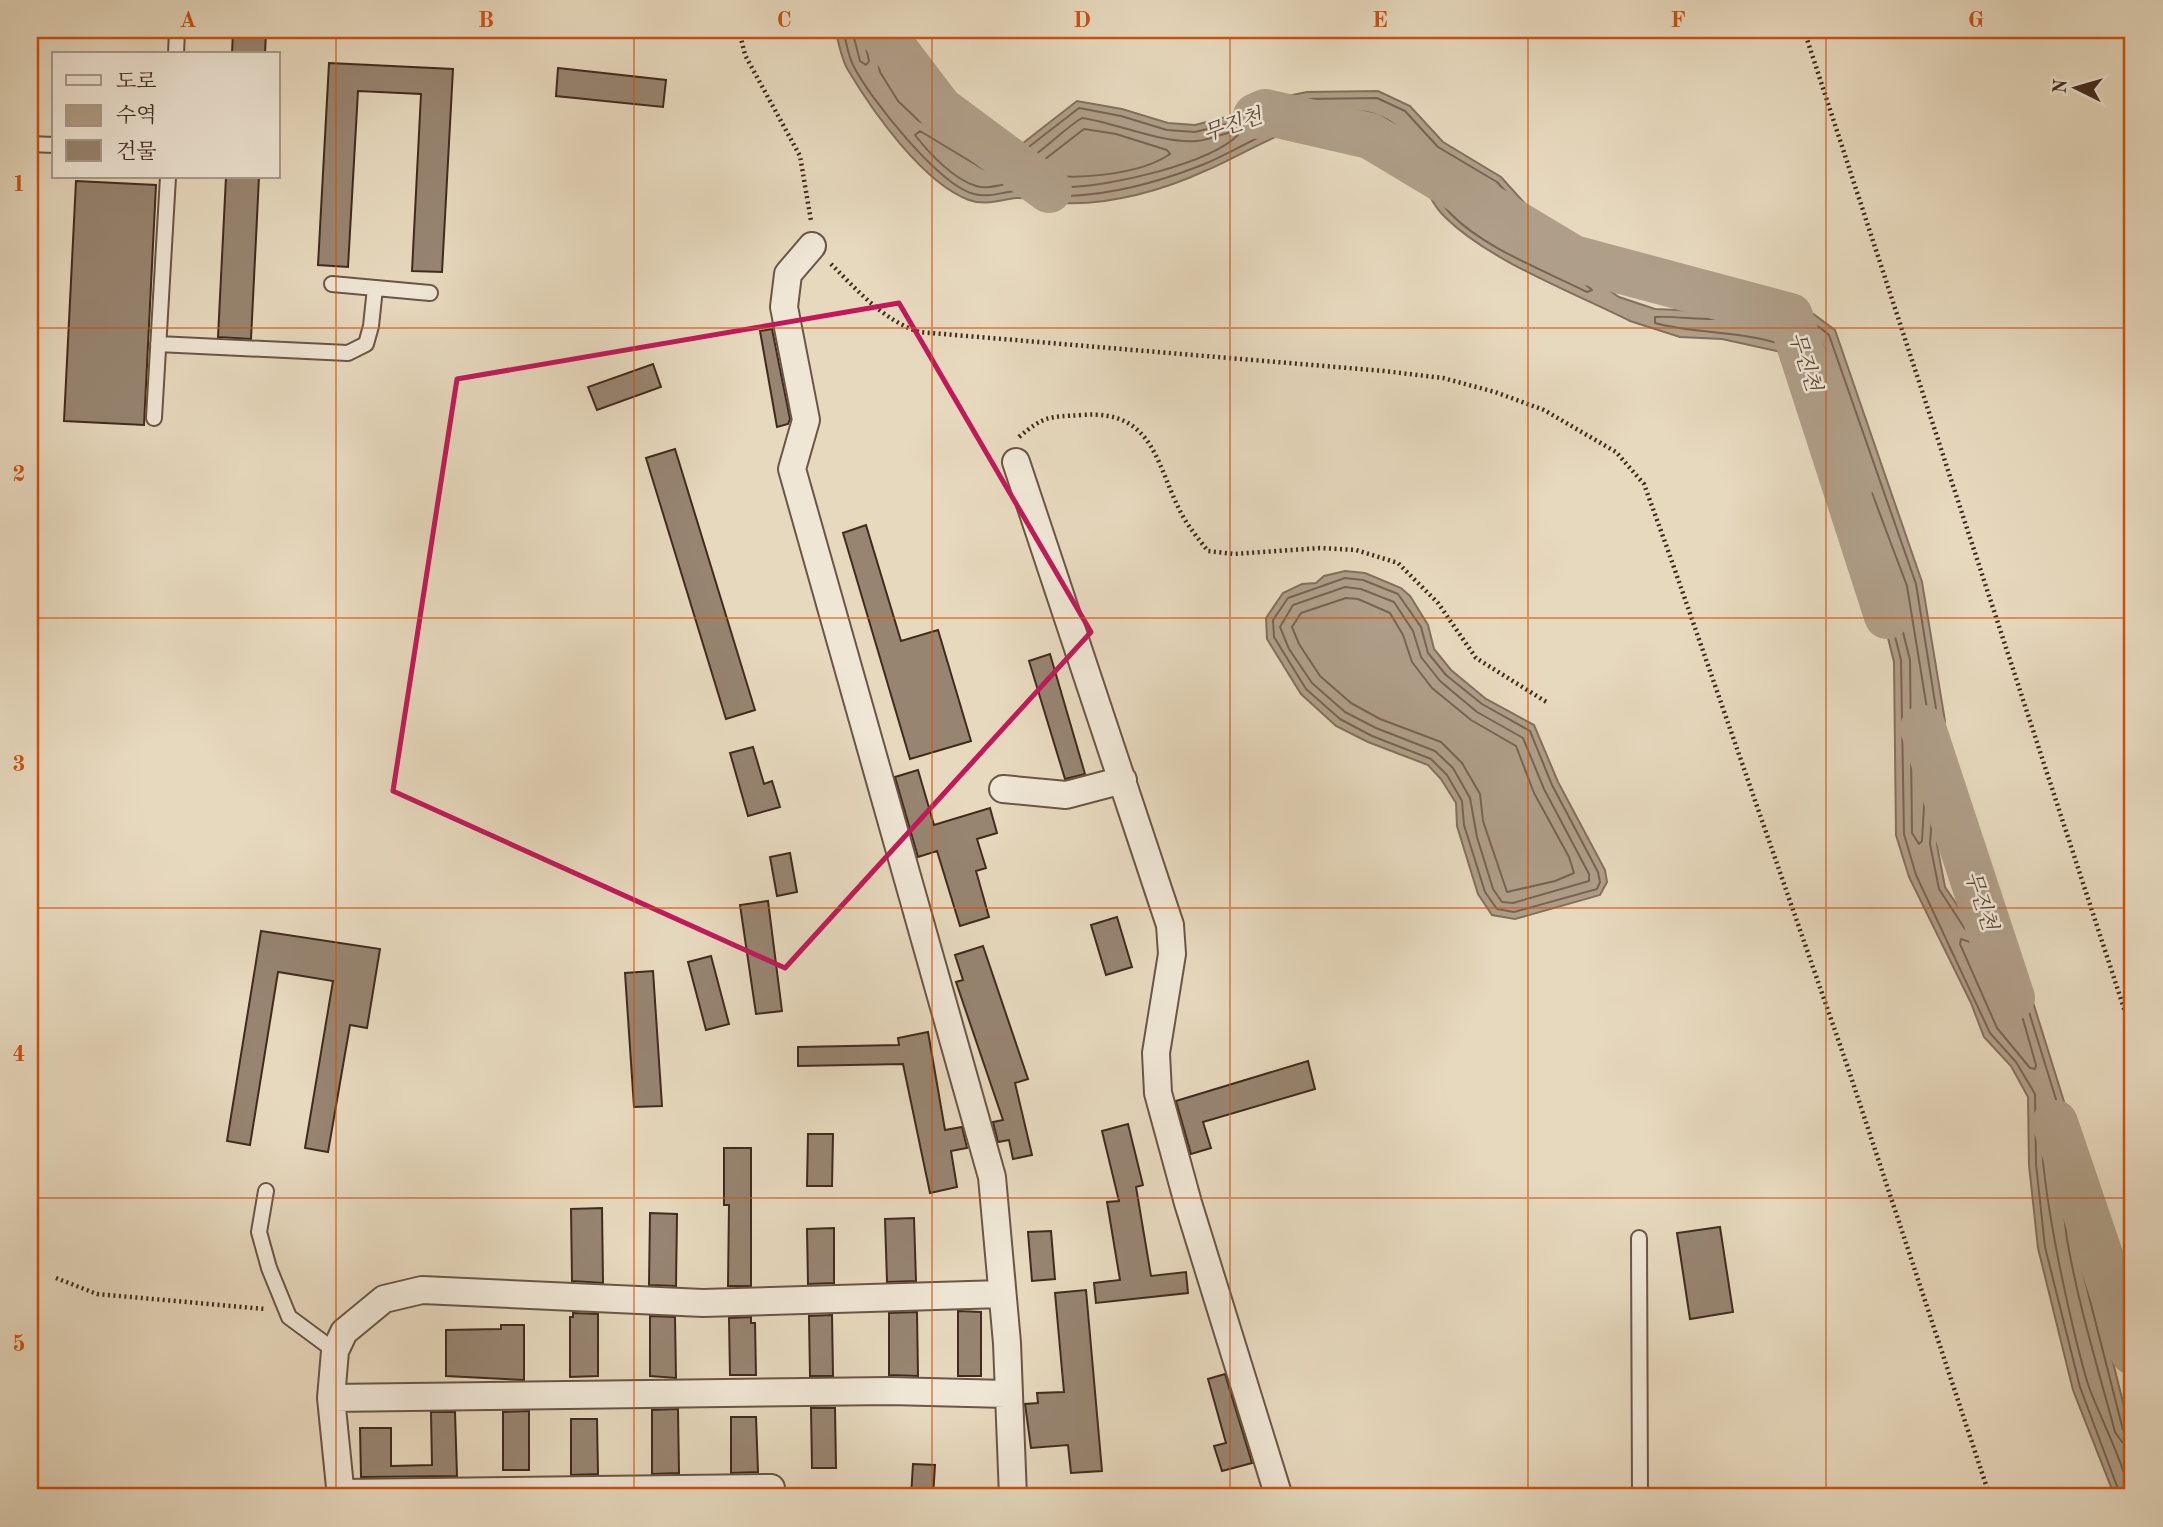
<svg xmlns="http://www.w3.org/2000/svg" width="2163" height="1527" font-family="'Old Standard TT','Noto Serif KR',serif">
<rect width="100%" height="100%" fill="#e7d9be"/>
<filter id="stains"><feTurbulence type="fractalNoise" baseFrequency=".00286" numOctaves="4"/><feColorMatrix values="0 0 0 0 .2 0 0 0 0 .09 0 0 0 0 .02 0 0 0 .5 -.17"/></filter>
<radialGradient id="worn" r=".72"><stop offset=".6" stop-color="#630" stop-opacity="0"/><stop offset="1" stop-color="#630" stop-opacity=".3"/></radialGradient>
<!-- water -->
<path fill="#af9e88" stroke="#83705e" stroke-width="2" d="M835,30H877C896,111 925,115 991,155L1014,150L1077,101L1122,109L1168,123L1195,125L1250,111L1278,98L1307,92L1378,91L1410,106L1443,142L1501,177L1555,237L1579,269L1619,297L1655,309L1722,312L1776,306L1812,313L1835,330L1922,582L1945,721L1937,845L1945,887L1970,924L2004,948L2027,983L2070,1121L2076,1195L2087,1259L2133,1442V1497H2115L2073,1390L2038,1248L2029,1165L2028,1097L2011,1066L1984,1037L1971,1003L1909,877L1896,835L1894,662L1824,383L1811,365L1786,353L1722,339L1680,337L1630,321C1574,293 1490,261 1446,218C1414,188 1417,131 1366,119C1315,107 1252,151 1207,170C1164,190 1111,205 1064,203C1048,202 1032,197 1016,198C1000,200 985,206 969,200C923,183 873,112 848,70C841,59 839,42 835,30Z
M1345,571L1365,573L1401,588L1410,596L1428,625L1434,649L1451,670L1486,699L1534,725L1558,782L1605,870L1607,882L1600,895L1515,919L1492,915L1478,894L1457,826L1456,803L1441,779L1428,765L1368,742L1336,726L1301,694L1267,639L1266,618L1283,593L1302,584L1316,583L1324,576Z"/>
<g fill="none" stroke-linecap="round" stroke-linejoin="round">
<!-- shore -->
<path stroke="#786453" stroke-width="2" d="M843,30C846,41 848,55 853,65C869,98 940,186 974,194C989,198 1002,192 1016,191C1034,190 1051,196 1069,196C1115,194 1159,182 1202,165C1252,145 1308,100 1366,112C1420,122 1418,180 1450,213C1482,247 1545,271 1587,292L1592,290L1573,274L1550,241L1497,182L1438,147L1405,111L1377,98L1308,99L1280,104L1252,118L1195,132L1167,130L1121,116L1079,108L1017,156L990,162L919,121L898,101L880,72L871,30
M852,30L860,61L866,65L869,61L862,30
M1082,118C1117,123 1162,144 1197,141C1209,140 1222,134 1235,131L1238,135C1209,164 1108,187 1066,187C1050,187 1034,182 1018,182C1004,183 990,190 976,186C953,179 929,153 915,135L920,131L983,169C1020,182 1054,134 1082,118Z
M1084,129L1116,134L1167,150L1170,154C1140,175 1069,182 1035,172V167Z
M1431,156L1491,189L1543,247L1549,261L1495,235L1456,207L1431,160Z
M1463,184L1484,197L1506,222V226H1500L1464,200L1458,188Z
M1776,322C1795,325 1821,327 1824,351L1820,352L1792,339L1755,328L1757,324Z
M1872,493L1907,586L1929,721L1922,841L1919,844L1912,833L1910,660L1869,497Z
M1345,578L1363,580L1398,594L1421,627L1428,653L1446,675L1482,704L1530,731L1552,785L1598,872L1600,882L1597,889L1514,912L1497,909L1485,892L1464,825L1462,801L1447,775L1431,759L1372,736L1340,719L1306,689L1274,637L1273,620L1288,598Z
M1345,587L1361,589L1394,602L1413,631L1421,657L1440,681L1477,712L1523,738L1544,789L1589,874V881L1513,903L1502,902L1493,889L1477,837L1470,798L1453,768L1435,751L1376,728L1345,712L1312,683L1289,649L1280,627L1293,605Z
M1346,598L1358,599L1390,613L1403,635L1412,662L1432,688L1471,720L1516,746L1534,793L1569,857L1574,873L1555,881L1507,892L1483,821L1480,794L1462,763L1441,742L1380,719L1351,703L1320,676L1299,644L1292,627L1301,613Z
M1961,939C2012,952 2023,1023 2036,1065L2035,1069L2030,1068L1997,1028L1960,944Z
M2121,1497L2080,1387L2045,1247L2036,1164L2035,1094L2016,1062L1990,1033L1916,875L1904,834L1901,660L1830,380C1793,325 1712,339 1655,323V317C1677,316 1699,320 1721,319C1763,319 1793,302 1829,335L1916,584L1938,721L1930,844L1939,889L1965,929L1999,953L2021,986L2063,1122L2069,1196L2080,1261L2123,1430L2133,1436
M2130,1497C2128,1472 2099,1415 2089,1387C2075,1346 2028,1141 2046,1110L2051,1111C2062,1146 2061,1200 2067,1239C2078,1304 2098,1368 2115,1432L2122,1442L2133,1445"/>
<!-- stream -->
<path stroke="#83705e" stroke-width="8" d="M1675,1497L1676,1494L1682,1497"/>
<!-- river -->
<path stroke="#af9e88" stroke-width="46" d="M880,30L940,109L1049,190
M1256,116L1265,112L1370,136L1573,258L1790,316L1887,616
M1923,728L2012,998
M2055,1123L2133,1352"/>
</g>
<!-- building -->
<path fill="#978571" stroke="#412b1e" stroke-width="2" d="M233,30L266,32L265,54H232Z
M329,63L453,69L442,272L412,271L421,94L358,91L348,267L318,265Z
M558,68L666,80L663,107L556,96Z
M226,177H259L251,339L218,337Z
M76,181L156,185L144,425L64,421Z
M772,329L790,419L788,424L777,427L760,331Z
M653,364L661,387L597,410L588,387Z
M675,449L755,710L726,719L646,458Z
M866,525L901,641L938,630L971,741L910,759L843,533Z
M1050,654L1085,774L1065,779L1029,661Z
M753,747L764,784L772,781L780,807L748,816L730,753Z
M918,770L934,825L990,808L997,833L977,839L986,868L976,871L989,917L960,926L937,851L918,857L895,777Z
M790,853L797,892L777,896L770,857Z
M768,901L782,1011L756,1014L740,905Z
M1117,917L1132,967L1106,975L1091,925Z
M261,931L380,949L367,1028L350,1025L328,1152L305,1148L333,981L278,972L250,1145L227,1141Z
M983,946L1028,1079L1015,1083L1032,1155L1013,1159L1009,1140L998,1142L993,1122L1003,1120L956,982L963,980L955,955Z
M711,956L729,1024L706,1030L688,962Z
M653,971L662,1106L634,1107L625,973Z
M928,1032L945,1130L962,1127L967,1148L951,1151L957,1187L930,1193L903,1064L798,1066V1047L899,1045L898,1038Z
M1308,1061L1315,1089L1203,1122L1211,1148L1191,1154L1176,1101Z
M1128,1124L1143,1185L1136,1187L1151,1276L1186,1272L1188,1293L1096,1303L1094,1283L1120,1280L1107,1202L1119,1201L1102,1131Z
M808,1134H833L832,1186H807Z
M724,1148H751V1286H728L729,1205H724Z
M602,1208L603,1283L572,1281L571,1209Z
M650,1213L677,1214L676,1286L649,1285Z
M914,1218L916,1281L887,1282L885,1219Z
M1720,1227L1733,1312L1690,1319L1677,1233Z
M834,1228V1283L808,1284L807,1229Z
M1051,1231L1055,1279L1032,1281L1028,1232Z
M1086,1290L1102,1471L1071,1473L1068,1445L1031,1448L1025,1404L1038,1403L1037,1393L1064,1392L1055,1293Z
M958,1311L981,1312V1376H958Z
M917,1312L918,1376L889,1375V1313Z
M573,1313L598,1314V1376L570,1377V1317H573Z
M832,1315L833,1376H810L809,1316Z
M650,1316L675,1317L676,1378L650,1376Z
M751,1317V1323H755L756,1375H730L729,1318Z
M501,1325H524V1380L446,1376V1330L501,1329Z
M1225,1374L1252,1463L1222,1471L1214,1446L1226,1443L1208,1379Z
M811,1408H835L836,1468H812Z
M678,1409L679,1473L652,1474V1410Z
M529,1411V1470H503V1412Z
M431,1412H455L457,1476L361,1477L360,1428H391V1466L432,1465Z
M731,1417H756L758,1472L731,1473Z
M571,1419H597L598,1474L571,1475Z
M913,1464L935,1465L933,1497H911Z"/>
<g fill="none" stroke-linecap="round" stroke-linejoin="round">
<defs>
<path id="service" d="M176,54L177,30
M30,144L54,145
M332,284L430,293
M158,344L348,353L366,344L371,326L375,288
M154,418L168,177
M266,1191L259,1232L269,1268L289,1317L335,1351
M1639,1238L1640,1497"/>
<path id="minor" d="M812,246L788,274L784,307L806,420L792,469L992,1177L1007,1343L1013,1497
M1016,462L1170,925L1172,954L1156,1053L1158,1093L1188,1203L1279,1497
M1003,789L1066,795L1123,780
M331,1398L890,1391L1006,1394
M341,1493L771,1488
M341,1497L331,1398L335,1351L344,1332L384,1299L422,1290L703,1303L1002,1294"/>
</defs>
<!-- service casing -->
<use href="#service" stroke="#6a5646" stroke-width="18"/>
<!-- minor casing -->
<use href="#minor" stroke="#6a5646" stroke-width="30"/>
<!-- path -->
<path stroke="#412b1e" stroke-width="4.5" stroke-dasharray="2 3.5" stroke-linecap="butt" d="M739,30L745,55L800,156L811,221
M1804,30L2133,1036
M831,264C857,290 883,320 919,332L1384,371L1443,378L1495,392L1544,410L1616,452L1644,484L1670,556L1848,1068L1990,1497
M1019,437C1045,415 1049,417 1082,415C1158,409 1156,471 1185,520C1192,531 1200,541 1208,551L1234,554L1320,548L1356,550L1398,563L1438,603L1476,658L1548,703
M56,1278L97,1294L265,1309"/>
<!-- service -->
<use href="#service" stroke="#efe6d5" stroke-width="14"/>
<!-- minor -->
<use href="#minor" stroke="#efe6d5" stroke-width="26"/>
</g>
<!-- marked area -->
<path fill="none" stroke="#c2185b" stroke-width="5" stroke-linejoin="round" d="M899,303L1091,632L785,968L393,791L457,379Z"/>
<!-- grid -->
<path fill="none" stroke="#cf520f" stroke-width="2" stroke-opacity="0.55" d="M336,30V1497M634,30V1497M932,30V1497M1230,30V1497M1528,30V1497M1826,30V1497M30,328H2133M30,618H2133M30,908H2133M30,1198H2133"/>
<g text-anchor="middle" dominant-baseline="central" stroke-width="5" stroke-linejoin="round" paint-order="stroke">
<!-- water labels -->
<g font-size="21" font-style="italic" fill="#5c4838" stroke="#efe6d5">
<text transform="translate(1233 126) rotate(-19)">무진천</text>
<text transform="translate(1804 362) rotate(72)">무진천</text>
<text transform="translate(1980 901) rotate(72)">무진천</text>
</g>
</g>
<!-- margin -->
<rect width="2163" height="1527" fill="none" stroke="#e7d9be" stroke-width="77"/>
<!-- legend -->
<rect x="52" y="52" width="228" height="126" fill="#efe6d5" stroke="#a99b8c" stroke-width="2"/>
<rect x="66" y="75" width="35" height="10" fill="#efe6d5" stroke="#a99b8c" stroke-width="2"/>
<text x="116" y="88" font-size="21" fill="#412b1e">도로</text>
<rect x="66" y="105" width="35" height="21" fill="#af9e88" stroke="#a99b8c" stroke-width="2"/>
<text x="116" y="122" font-size="21" fill="#412b1e">수역</text>
<rect x="66" y="140" width="35" height="21" fill="#978571" stroke="#a99b8c" stroke-width="2"/>
<text x="116" y="158" font-size="21" fill="#412b1e">건물</text>
<!-- north arrow -->
<g transform="translate(2076 88) rotate(275)" stroke="#efe6d5" stroke-width="5" paint-order="stroke">
<path d="M0-5L12 26L0 18L-12 26Z" fill="#412b1e"/>
<text y="-10" font-size="19" font-weight="bold" text-anchor="middle" fill="#412b1e">N</text>
</g>
<rect x="38" y="38" width="2086" height="1450" fill="none" stroke="#cf520f" stroke-width="2.5"/>
<g font-size="23" text-anchor="middle" font-weight="bold" fill="#cf520f">
<text x="188" y="27">A</text>
<text x="486" y="27">B</text>
<text x="784" y="27">C</text>
<text x="1082" y="27">D</text>
<text x="1380" y="27">E</text>
<text x="1678" y="27">F</text>
<text x="1976" y="27">G</text>
<text x="19" y="191">1</text>
<text x="19" y="481">2</text>
<text x="19" y="771">3</text>
<text x="19" y="1061">4</text>
<text x="19" y="1351">5</text>
</g>
<rect width="100%" height="100%" filter="url(#stains)"/>
<rect width="100%" height="100%" fill="url(#worn)"/>
</svg>
